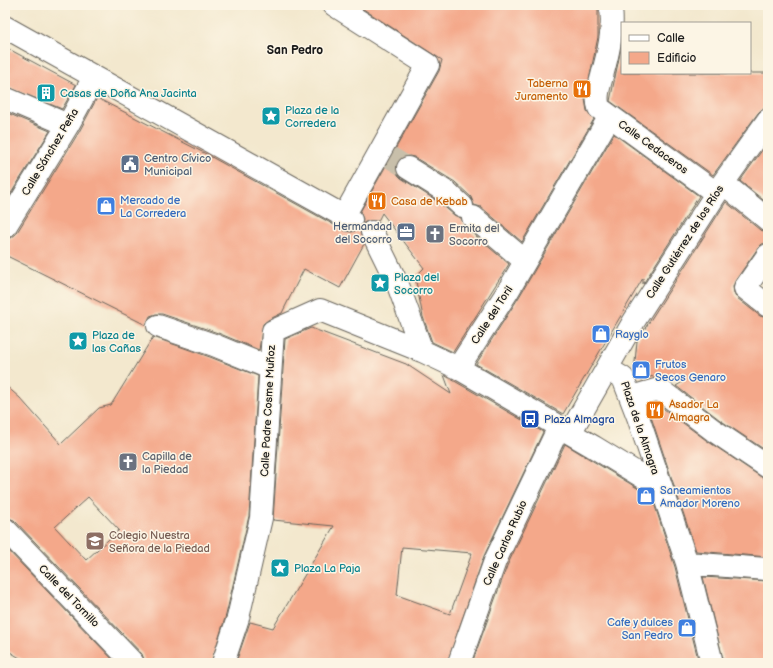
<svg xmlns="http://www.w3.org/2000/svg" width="773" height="668" font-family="'Balsamiq Sans',sans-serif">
<rect width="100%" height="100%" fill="#fcf5e5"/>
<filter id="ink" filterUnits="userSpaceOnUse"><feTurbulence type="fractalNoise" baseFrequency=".025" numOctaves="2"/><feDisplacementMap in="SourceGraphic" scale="8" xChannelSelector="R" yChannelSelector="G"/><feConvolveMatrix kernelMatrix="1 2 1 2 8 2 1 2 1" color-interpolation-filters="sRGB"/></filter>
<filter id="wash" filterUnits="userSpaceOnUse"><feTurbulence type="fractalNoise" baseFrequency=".012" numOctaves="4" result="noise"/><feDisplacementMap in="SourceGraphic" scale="16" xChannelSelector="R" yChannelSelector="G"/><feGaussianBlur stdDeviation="0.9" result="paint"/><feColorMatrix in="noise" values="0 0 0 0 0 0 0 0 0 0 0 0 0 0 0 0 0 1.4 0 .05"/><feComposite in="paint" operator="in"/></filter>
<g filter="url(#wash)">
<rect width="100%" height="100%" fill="#f3e8ce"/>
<g id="blocks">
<!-- building -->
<path fill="#f4a88a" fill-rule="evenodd" d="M357,5H598V37L585,99L587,111L594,119L522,242L481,207L474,205L471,197L455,182L414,157L409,156L402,157L397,162L396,168L397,174L401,178L440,203L454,215L461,218L465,227L509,264L453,352L432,342L423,317L415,277L424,268L382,213L378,221H367L362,224L363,219L360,212L439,71L442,60Z
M622,44V73H768V108L762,109L758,113L713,175L610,101Z
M5,47L76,85L62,109L5,86Z
M97,98L206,154L345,231L352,232L361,227L360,232L364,244L340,288L304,269L282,313L268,320L263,324L259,350L218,333L162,314H156L150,316L146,325L5,255V239L11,238L16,234L79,132Z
M5,112L50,131L5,203Z
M614,134L699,196L643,284V278L563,414L476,364L519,297Z
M768,142V204L740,181Z
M726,202L760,230L768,232V243L762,244L758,248L735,281L733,287L734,293L737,298L760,316L768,318V452L720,420L676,386L684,381L661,377L636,376L634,372L637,341Z
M311,328L406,364L451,394L444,375L543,432L484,556L447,663L236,662L250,622L273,628L334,526L273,520L285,339ZM402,547L472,553L450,614L397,595Z
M153,337L210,357L258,376L249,516L226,615L211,663H145L142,654L14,520L5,517V385L20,398L61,444L99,408L111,405ZM88,497L119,530L86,560L55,527Z
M656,403L706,440L761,477L768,479V557L696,551L647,405Z
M565,444L652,497L675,567L699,663H472L507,566Z
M5,547L116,663H28L5,649Z
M703,577L768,581V663H724Z"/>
</g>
</g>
<g filter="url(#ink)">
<use href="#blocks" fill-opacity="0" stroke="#67635a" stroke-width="1"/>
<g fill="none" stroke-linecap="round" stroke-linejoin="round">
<!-- street-tunnel -->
<path stroke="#c8bfaa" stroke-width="22" stroke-dasharray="22 11" stroke-linecap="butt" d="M388,156L408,168"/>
<defs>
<path id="street" d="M334,5L428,65L344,216
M610,5C615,23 608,54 603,72C600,85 595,96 599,108L716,193
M5,27L351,220
M5,98L68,125
M408,168L448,193L462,206
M723,183L768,220
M473,217L525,261
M5,227L68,125L94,77
M372,232L398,285L422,351
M768,255L745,288L768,306
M158,326L214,345L270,368
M458,368L508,291L610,116
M608,369L623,378L638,417L687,563L712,663
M631,397L659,389L713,430L768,467
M570,433L634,321L723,183L768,120
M5,529L133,663
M687,563L766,569
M223,663L238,618L261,518L273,331L320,310L422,351L458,368L594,447L661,488
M459,663L495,561L559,427"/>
</defs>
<!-- street casing -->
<use href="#street" stroke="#67635a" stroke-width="24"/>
<!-- street -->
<use href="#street" stroke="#fff" stroke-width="22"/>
</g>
</g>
<!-- icons -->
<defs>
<symbol id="restaurant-square" viewBox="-11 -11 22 22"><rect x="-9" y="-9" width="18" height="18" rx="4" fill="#e8710a" stroke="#fcf5e5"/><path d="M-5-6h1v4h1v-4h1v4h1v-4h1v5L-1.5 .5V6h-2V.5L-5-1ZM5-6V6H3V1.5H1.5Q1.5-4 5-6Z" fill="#fff"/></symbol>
<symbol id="building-square" viewBox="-11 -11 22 22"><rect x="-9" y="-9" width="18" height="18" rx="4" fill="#0f9aa8" stroke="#fcf5e5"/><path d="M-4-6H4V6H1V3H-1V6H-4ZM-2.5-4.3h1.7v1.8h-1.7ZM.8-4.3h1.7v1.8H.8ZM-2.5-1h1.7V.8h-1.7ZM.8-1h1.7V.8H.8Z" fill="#fff"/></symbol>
<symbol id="sight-square" viewBox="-11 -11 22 22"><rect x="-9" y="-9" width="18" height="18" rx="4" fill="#0f9aa8" stroke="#fcf5e5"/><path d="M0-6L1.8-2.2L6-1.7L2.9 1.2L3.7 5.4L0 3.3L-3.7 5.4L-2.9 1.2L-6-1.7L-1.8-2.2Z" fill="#fff"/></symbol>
<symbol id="civic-square" viewBox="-11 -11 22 22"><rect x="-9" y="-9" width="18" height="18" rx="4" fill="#5c6f8a" stroke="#fcf5e5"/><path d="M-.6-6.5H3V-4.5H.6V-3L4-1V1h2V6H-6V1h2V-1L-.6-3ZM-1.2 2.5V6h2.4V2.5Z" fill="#fff"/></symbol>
<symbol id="shop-square" viewBox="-11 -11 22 22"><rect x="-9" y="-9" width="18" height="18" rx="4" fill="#3f7fe0" stroke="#fcf5e5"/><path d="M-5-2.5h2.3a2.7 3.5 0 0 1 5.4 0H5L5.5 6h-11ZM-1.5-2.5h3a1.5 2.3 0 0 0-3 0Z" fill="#fff"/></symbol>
<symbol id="office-square" viewBox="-11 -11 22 22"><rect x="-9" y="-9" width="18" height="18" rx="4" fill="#5c6f8a" stroke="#fcf5e5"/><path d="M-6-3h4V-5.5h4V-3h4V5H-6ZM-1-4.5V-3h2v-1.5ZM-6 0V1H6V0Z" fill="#fff"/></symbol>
<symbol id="church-square" viewBox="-11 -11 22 22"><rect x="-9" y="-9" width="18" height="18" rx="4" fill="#6b7280" stroke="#fcf5e5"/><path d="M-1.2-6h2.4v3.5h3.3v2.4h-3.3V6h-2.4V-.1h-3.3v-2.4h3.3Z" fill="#fff"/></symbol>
<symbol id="bus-square" viewBox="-11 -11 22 22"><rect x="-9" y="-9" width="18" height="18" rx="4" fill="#1a4fb4" stroke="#fcf5e5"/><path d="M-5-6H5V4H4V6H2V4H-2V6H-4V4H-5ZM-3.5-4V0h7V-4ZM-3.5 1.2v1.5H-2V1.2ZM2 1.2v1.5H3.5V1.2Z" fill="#fff"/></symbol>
<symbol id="school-square" viewBox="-11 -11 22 22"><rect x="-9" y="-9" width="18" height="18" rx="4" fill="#8d6e63" stroke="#fcf5e5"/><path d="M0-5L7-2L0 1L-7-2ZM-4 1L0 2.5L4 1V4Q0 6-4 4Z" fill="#fff"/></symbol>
</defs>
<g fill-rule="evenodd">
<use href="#restaurant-square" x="571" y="78" width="22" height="22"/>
<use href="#building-square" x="35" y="82" width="22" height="22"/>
<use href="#sight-square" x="260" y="105" width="22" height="22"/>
<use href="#civic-square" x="119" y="153" width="22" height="22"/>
<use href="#restaurant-square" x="366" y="190" width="22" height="22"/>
<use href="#shop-square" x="95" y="195" width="22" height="22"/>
<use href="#office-square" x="395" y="221" width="22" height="22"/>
<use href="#church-square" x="424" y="223" width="22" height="22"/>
<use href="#sight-square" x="369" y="272" width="22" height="22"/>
<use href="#shop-square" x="590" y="323" width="22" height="22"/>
<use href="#sight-square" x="67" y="330" width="22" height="22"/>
<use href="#shop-square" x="630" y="359" width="22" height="22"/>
<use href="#restaurant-square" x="644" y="399" width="22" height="22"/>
<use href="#bus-square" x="519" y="408" width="22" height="22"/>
<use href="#church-square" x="117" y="451" width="22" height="22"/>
<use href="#shop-square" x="635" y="485" width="22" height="22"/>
<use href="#school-square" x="84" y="530" width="22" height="22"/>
<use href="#sight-square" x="269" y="557" width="22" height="22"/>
<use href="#shop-square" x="676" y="617" width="22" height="22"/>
</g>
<g text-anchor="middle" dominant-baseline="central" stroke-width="3" stroke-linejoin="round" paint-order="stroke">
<!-- food labels -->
<g font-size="11" fill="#c56008" stroke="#fcf5e5" text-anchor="start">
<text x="568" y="83" text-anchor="end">Taberna<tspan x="568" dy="13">Juramento</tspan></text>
<text x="391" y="201">Casa de Kebab</text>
<text x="669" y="404">Asador La<tspan x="669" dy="13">Almagra</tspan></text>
</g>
<!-- culture labels -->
<g font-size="11" fill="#0d838f" stroke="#fcf5e5" text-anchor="start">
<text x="60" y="93">Casas de Doña Ana Jacinta</text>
<text x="285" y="110">Plaza de la<tspan x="285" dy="13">Corredera</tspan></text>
<text x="394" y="277">Plaza del<tspan x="394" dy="13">Socorro</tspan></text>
<text x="92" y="335">Plaza de<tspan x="92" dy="13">las Cañas</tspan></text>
<text x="294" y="568">Plaza La Paja</text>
</g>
<!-- street labels -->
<g font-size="11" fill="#1c1c1c" stroke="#fcf5e5">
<text transform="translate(653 147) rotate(36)">Calle Cedaceros</text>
<text transform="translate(50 152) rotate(-59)">Calle Sánchez Peña</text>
<text transform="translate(685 242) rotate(-57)">Calle Gutiérrez de los Ríos</text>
<text transform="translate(492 315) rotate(-57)">Calle del Toril</text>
<text transform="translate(268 411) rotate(-87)">Calle Padre Cosme Muñoz</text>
<text transform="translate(640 428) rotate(71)">Plaza de la Almagra</text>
<text transform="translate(505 543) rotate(-66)">Calle Carlos Rubio</text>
<text transform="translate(69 596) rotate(46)">Calle del Tornillo</text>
</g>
<!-- service labels -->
<g font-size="11" fill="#4e5e75" stroke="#fcf5e5" text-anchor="start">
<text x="144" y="158">Centro Cívico<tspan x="144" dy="13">Municipal</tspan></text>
<text x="392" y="226" text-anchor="end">Hermandad<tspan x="392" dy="13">del Socorro</tspan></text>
</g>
<!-- shop labels -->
<g font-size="11" fill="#366cbe" stroke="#fcf5e5" text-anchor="start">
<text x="120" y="200">Mercado de<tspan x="120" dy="13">La Corredera</tspan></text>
<text x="615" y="334">Rayglo</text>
<text x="655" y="364">Frutos<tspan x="655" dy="13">Secos Genaro</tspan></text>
<text x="660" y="490">Saneamientos<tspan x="660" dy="13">Amador Moreno</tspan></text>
<text x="673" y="622" text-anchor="end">Cafe y dulces<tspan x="673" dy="13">San Pedro</tspan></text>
</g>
<!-- worship labels -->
<g font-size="11" fill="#5b616d" stroke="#fcf5e5" text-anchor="start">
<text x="449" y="228">Ermita del<tspan x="449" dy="13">Socorro</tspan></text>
<text x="142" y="456">Capilla de<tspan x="142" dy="13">la Piedad</tspan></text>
</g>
<!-- transit labels -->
<g font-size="11" fill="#164399" stroke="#fcf5e5" text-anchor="start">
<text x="544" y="419">Plaza Almagra</text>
</g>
<!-- education labels -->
<g font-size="11" fill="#785e54" stroke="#fcf5e5" text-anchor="start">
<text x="109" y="535">Colegio Nuestra<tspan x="109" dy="13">Señora de la Piedad</tspan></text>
</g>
<!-- neighbourhood labels -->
<g font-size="12" font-weight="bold" fill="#1c1c1c" stroke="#fcf5e5">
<text x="295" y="50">San Pedro</text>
</g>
</g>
<!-- margin -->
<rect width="773" height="668" fill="none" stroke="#fcf5e5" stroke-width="20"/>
<!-- legend -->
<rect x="621" y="22" width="130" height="52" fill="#fcf5e5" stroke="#a29e95"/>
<rect x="629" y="35" width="20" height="6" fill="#ffffff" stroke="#a29e95"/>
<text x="657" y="42" font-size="12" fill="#1c1c1c">Calle</text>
<rect x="629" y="52" width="20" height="12" fill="#f4a88a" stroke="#a29e95"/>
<text x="657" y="62" font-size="12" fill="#1c1c1c">Edificio</text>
</svg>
